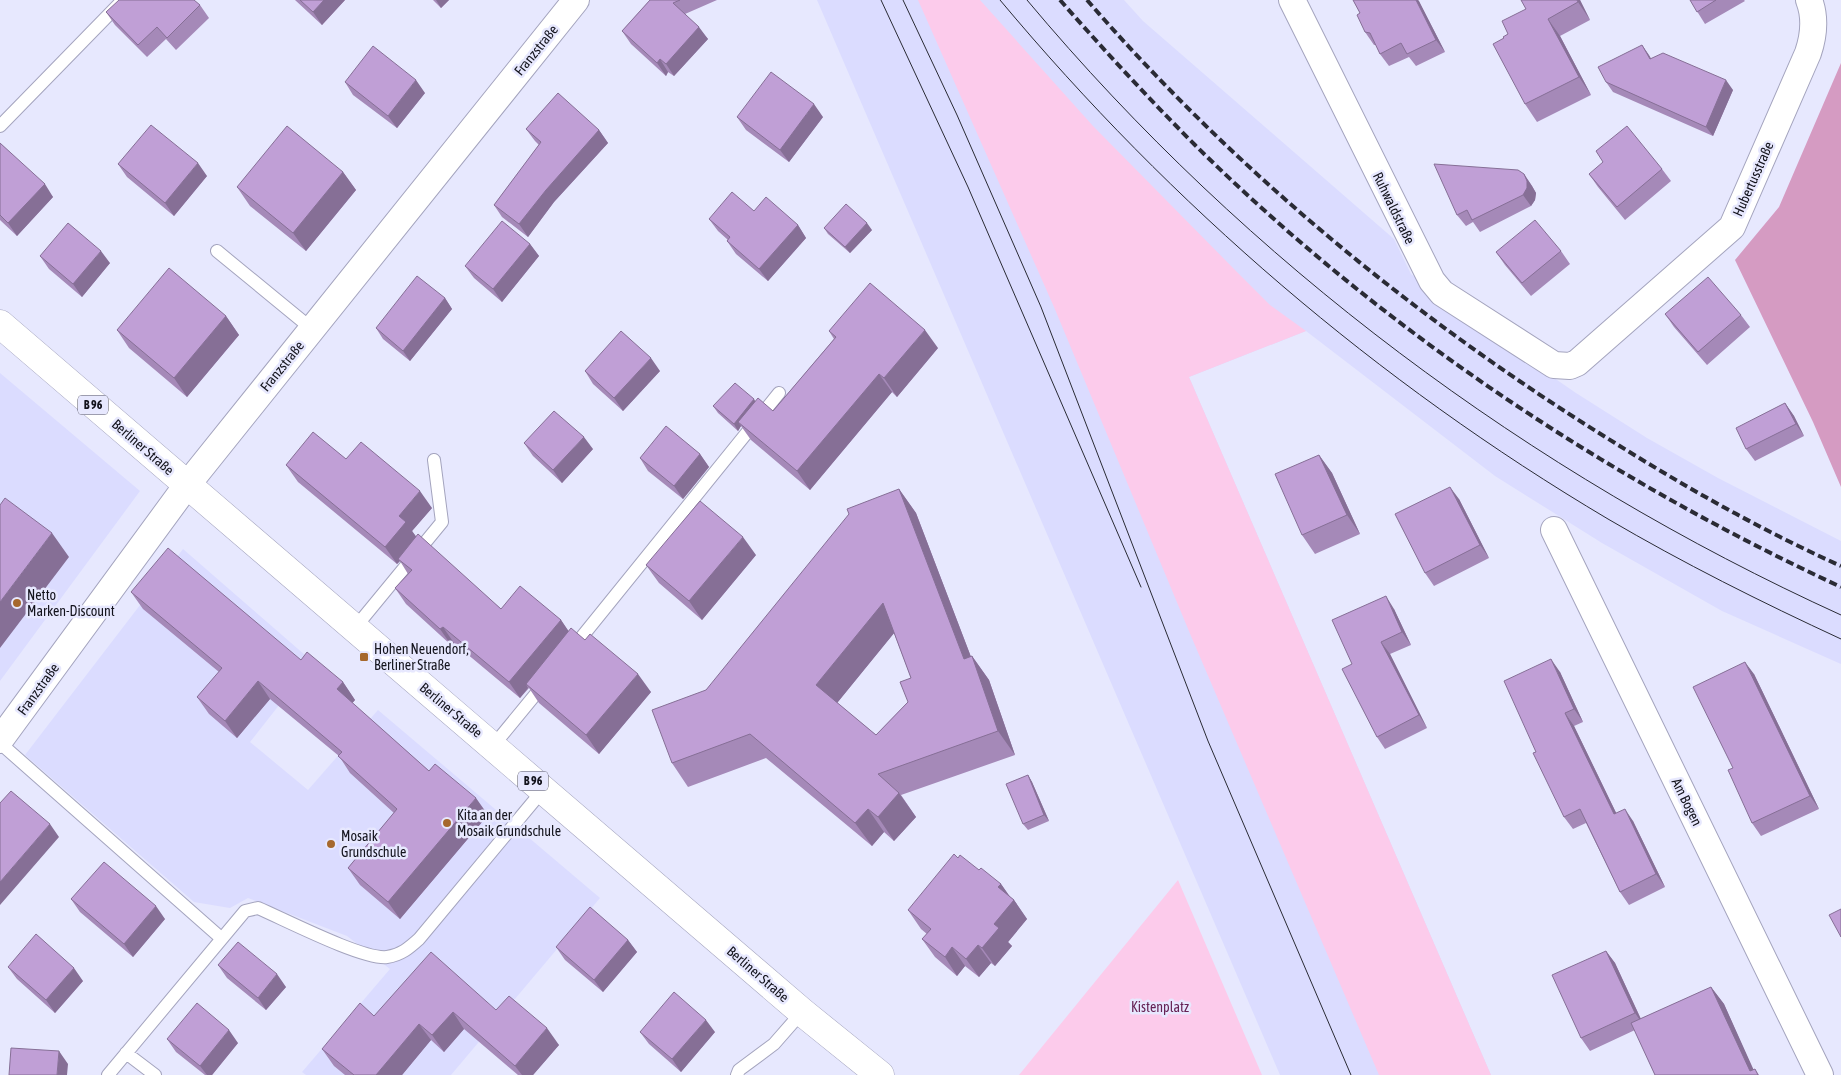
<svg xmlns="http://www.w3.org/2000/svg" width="1841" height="1075" font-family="'Asap Condensed',sans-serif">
<rect width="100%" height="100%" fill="#e7e8fe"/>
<!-- built -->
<path fill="#dbdcff" d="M817,0H1124L1143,21L1394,239L1411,274L1464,316L1576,393L1647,438L1718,478L1841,541V664L1722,611L1602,543L1495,476L1306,331L1189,377L1491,1075H1280Z
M0,373L140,491L0,681Z
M183,549L313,662L250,742L308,790L378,710L600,898L451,1075H306L302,1072L390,969L347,936L248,898L230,908L194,902L25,755Z"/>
<!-- green -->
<path fill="#fccbeb" d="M918,0H980L1093,126L1236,271L1270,305L1306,331L1189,377L1491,1075H1379L1191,636L1054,307Z
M1178,880L1262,1075H1019Z"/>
<!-- forest -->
<path fill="#d59bc2" d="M1841,63V487L1813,422L1735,260L1779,207Z"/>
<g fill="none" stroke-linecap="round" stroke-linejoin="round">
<defs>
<path id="lane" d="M0,126L123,0
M217,251L312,329
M354,629L442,522L434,460
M572,649L779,393
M0,743L221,938
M493,746L544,684
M126,1053L155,1075
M108,1075L245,911L258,908C284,919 363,960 387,957C401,955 409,948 419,939L543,790
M737,1075L739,1070L774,1044L802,1012"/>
<path id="street" d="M1292,0L1432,281L1442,293L1554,365L1570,366L1577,363L1732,227L1808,53C1814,35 1816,18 1809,0
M1554,530L1820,1075
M0,740L187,485L576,0"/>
<path id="primary" d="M0,324L802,1012L880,1075"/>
</defs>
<!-- lane casing -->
<use href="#lane" stroke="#a4a4be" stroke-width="14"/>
<!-- street casing -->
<use href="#street" stroke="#a4a4be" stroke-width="28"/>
<!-- primary casing -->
<use href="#primary" stroke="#a4a4be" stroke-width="29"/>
<!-- lane -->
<use href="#lane" stroke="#fff" stroke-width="12"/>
<!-- street -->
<use href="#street" stroke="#fff" stroke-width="26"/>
<!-- primary -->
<use href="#primary" stroke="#fff" stroke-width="28"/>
<!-- tram -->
<path stroke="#2a2b35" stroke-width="1" d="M881,0L968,187L1141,587
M903,0L957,115L1041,307L1208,741L1351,1075
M1000,0C1172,206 1377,382 1608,519C1683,563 1761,602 1841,639
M1027,0C1247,263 1529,473 1841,615"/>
<!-- rail -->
<path stroke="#2a2b35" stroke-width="4" stroke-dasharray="8 4" stroke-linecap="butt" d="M1060,0C1104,50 1148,98 1195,145C1381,329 1604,477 1841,587
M1087,0C1238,174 1419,322 1615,443C1687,488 1763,531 1841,566"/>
</g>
<!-- wall -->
<path fill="#a589b8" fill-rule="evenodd" d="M295,0H345L322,25Z
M433,0H449L441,8Z
M650,0H717L685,14L708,39L674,76L668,72L666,76L631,44L622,31Z
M1353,0H1418L1445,52L1416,66L1409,57L1389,66L1380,54L1376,45H1374L1365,32L1360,13Z
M1521,0H1580L1590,20L1560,36L1591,95L1537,122L1525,104L1504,38L1508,34L1526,9Z
M1690,0H1744L1745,1L1705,24Z
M200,5L209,18L176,50L166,39L147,57L115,25L106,12Z
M1642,45L1651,59L1733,90L1713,136L1613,92L1606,82Z
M345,82L425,93L397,128L353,95Z
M737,117H823L789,162L746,130Z
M526,129L599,130L608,143L554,202L528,237L502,217L494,205L539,145L535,141Z
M0,143L53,197L17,236L0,220Z
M118,164L207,176L174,216L127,177Z
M1662,169L1671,181L1625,220L1598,187L1589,174Z
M343,172L356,190L306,251L250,206L237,187Z
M1524,174L1532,186L1536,193L1535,200L1531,206L1480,232L1473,222L1466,226L1457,215Z
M754,211L798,225L806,238L768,281L736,254L727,241L728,240L718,231L709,219Z
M824,228L872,230L850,253L828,234Z
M530,244L539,256L502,302L474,278L465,266Z
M1561,251L1570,264L1531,296L1505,265L1496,252Z
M40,256L110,263L82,297L49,269Z
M445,298L452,309L410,361L383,339L376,328Z
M1665,314L1741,315L1750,327L1707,365L1674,327Z
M226,316L239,335L187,397L129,348L117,330Z
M829,331L938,348L897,397L892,392L810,490L751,440L741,426L738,431L718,413L713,406L755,401L773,411L834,339Z
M585,371H660L623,411L593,384Z
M1785,403L1794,416L1804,436L1755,461L1746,449Z
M524,443L593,449L562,483L533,456Z
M700,454L709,467L683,499L648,471L640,458Z
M1319,455L1332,473L1360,534L1315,554L1302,535Z
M286,465L432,508L412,531L416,537L501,609L561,620L568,631L651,692L599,754L539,703L529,688L520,698L454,643L451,645L406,604L395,588L408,574L400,561L397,564L298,482Z
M899,489L916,513L971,657L972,656L989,680L1015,755L901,795L916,817L894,841L884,832L872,846L766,758L688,787L672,763L706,690ZM894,633L911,678L908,702L876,735L837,703Z
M1459,499L1489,558L1434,586L1425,573Z
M756,555L702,620L659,583L646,565Z
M131,592L301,660L343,682L355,700L352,703L429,771L488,815L400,919L360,885L348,868L394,813L350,773L339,756L270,699L237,738L209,714L197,697L219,672L143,609Z
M1394,609L1411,645L1390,654L1427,728L1385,749L1377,737L1352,664Z
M1560,672L1583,722L1574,726L1616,813L1633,821L1665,887L1629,905L1620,892L1586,823L1573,829L1564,817L1536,752Z
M1754,674L1819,809L1761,836L1752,823L1733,768Z
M1028,775L1032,782L1049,821L1028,830L1023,824Z
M958,858L1001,884L1010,897L1014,900L1027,919L1008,942L1012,946L995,966L991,963L979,977L965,966L957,976L935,957L922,939L927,934L921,929L908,910Z
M71,899L165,919L133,957L80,912Z
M628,940L637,952L603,992L565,960L556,947Z
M1606,951L1615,963L1641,1019L1711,987L1724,1004L1753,1070L1755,1069L1759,1075H1655L1635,1030L1590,1051L1581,1038Z
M218,965L286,987L266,1010L227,978Z
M8,967L83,981L55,1013L17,979Z
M496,1010L559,1045L533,1075H518L464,1029L444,1052L431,1040L402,1075H345L334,1066L322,1049L374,1016Z
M640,1032H715L681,1072L649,1044Z
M167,1039L238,1043L212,1075H205L176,1052Z"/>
<!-- shaded-wall -->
<path fill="#866f96" d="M324,0H345L322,25L313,12Z
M436,0H449L441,8Z
M1416,0H1418L1419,1L1445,52L1436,40Z
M1577,0H1580L1590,20L1578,2Z
M1548,19L1560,36L1591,95L1579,77Z
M699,27L708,39L674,76L666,64Z
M1642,45L1649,55L1657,69L1650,59Z
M660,59L668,72L666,76L657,63Z
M416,80L425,93L397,128L388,116Z
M1726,80L1733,90L1713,136L1706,127Z
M814,104L823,117L789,162L780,150Z
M599,130L608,143L554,202L528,237L519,224L546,190Z
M198,163L207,176L174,216L165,203Z
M343,172L356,190L306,251L293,233Z
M1524,174L1532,186L1536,193L1535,200L1531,206L1523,195Z
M45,184L53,197L17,236L8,223Z
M867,223L872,230L850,253L845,247Z
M798,225L806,238L768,281L759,269Z
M530,244L539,256L502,302L493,289Z
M101,251L110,263L82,297L73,284Z
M445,298L452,309L410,361L403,351Z
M226,316L239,335L187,397L174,378Z
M925,330L938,348L897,397L884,378Z
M651,358L660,371L623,411L614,398Z
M879,374L892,392L810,490L797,471Z
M754,399L758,406L738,422L741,426L738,431L734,424Z
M1785,403L1794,416L1804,436L1796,424Z
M584,437L593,449L562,483L553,470Z
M700,454L709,467L683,499L674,486Z
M1319,455L1332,473L1360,534L1347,515Z
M1450,487L1459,499L1489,558L1480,545Z
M899,489L916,513L981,683L964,659Z
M420,491L432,508L412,531L418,539L398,559L400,561L397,564L385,547L399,516Z
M52,533L69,557L0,648V602Z
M743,537L756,555L702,620L689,601Z
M1386,596L1394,609L1411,645L1402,632Z
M883,603L899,627L833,708L816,685Z
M561,620L572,636L526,684L528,688L520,698L509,682Z
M443,627L454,643L451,645L440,629Z
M1381,642L1390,654L1427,728L1419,715Z
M972,656L989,680L1015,755L998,731Z
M1551,659L1560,672L1583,722L1574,709Z
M1745,662L1754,674L1819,809L1810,796Z
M638,674L651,692L599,754L586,735Z
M258,681L270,699L237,738L225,721Z
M343,682L355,700L349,707L337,689Z
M1565,713L1574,726L1623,827L1614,814Z
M1028,775L1032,782L1049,821L1044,815Z
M899,793L916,817L894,841L878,817Z
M476,798L488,815L400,919L388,902Z
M868,809L884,832L872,846L855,823Z
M1625,809L1633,821L1665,887L1656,874Z
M50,824L59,837L0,905V882Z
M1001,884L1013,901L1014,900L1027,919L1008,942L1012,946L995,966L982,948L994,924L998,887Z
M156,906L165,919L133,957L124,944Z
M628,940L637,952L603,992L594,980Z
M978,945L991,963L979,977L966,959Z
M952,947L965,966L957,976L945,957Z
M1606,951L1615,963L1644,1026L1635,1013Z
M74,968L83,981L55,1013L46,1000Z
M277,974L286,987L266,1010L258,998Z
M1711,987L1724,1004L1756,1075L1750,1071Z
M453,1012L464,1029L444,1052L432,1035Z
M706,1020L715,1032L681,1072L672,1059Z
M419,1024L431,1040L402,1075H376Z
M547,1028L559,1045L533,1075H522L515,1066Z
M229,1030L238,1043L212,1075H207L200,1066Z
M59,1051L68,1064L67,1075H57Z"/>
<!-- building -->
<path fill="#c09fd6" stroke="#866f96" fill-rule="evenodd" d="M119,0H194L200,5L167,38L157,27L138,45L106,12Z
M300,0H324L313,12Z
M650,0H680L673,3L699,27L666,64L660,59L657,63L622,31Z
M1353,0H1416L1436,40L1407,54L1401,43L1380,54L1370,33L1365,32L1357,15L1360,13Z
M1521,0H1577L1578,2L1548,19L1579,77L1525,104L1493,44L1504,38L1503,37L1508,34L1502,21L1526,9Z
M1690,0H1716L1697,12Z
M1642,45L1650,59L1663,53L1726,80L1706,127L1606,82L1598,67Z
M373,46L416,80L388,116L345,82Z
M771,72L814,104L780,150L737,117Z
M558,93L599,130L546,190L519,224L494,205L541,142L526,129Z
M151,125L198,163L165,203L118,164Z
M287,126L343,172L293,233L237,187Z
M1627,126L1662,169L1617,207L1589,174L1603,162L1596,151Z
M0,143L45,184L8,223L0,215Z
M1434,164L1518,170L1524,174L1527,181V188L1523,195L1472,220L1467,210L1457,215Z
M732,192L754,211L766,197L798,225L759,269L727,241L730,237L709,219Z
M846,204L867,223L845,247L824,228Z
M1535,220L1561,251L1522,283L1496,252Z
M502,221L530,244L493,289L465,266Z
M68,223L101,251L73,284L40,256Z
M169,268L226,316L174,378L117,330Z
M417,276L445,298L403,351L376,328Z
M1708,277L1741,315L1698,352L1665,314Z
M870,283L925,330L884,378L879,374L797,471L738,422L758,398L773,411L836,337L829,331Z
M621,331L651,358L614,398L585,371Z
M735,383L754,399L734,424L713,406Z
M1785,403L1796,424L1746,449L1736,428Z
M554,411L584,437L553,470L524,443Z
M666,426L700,454L674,486L640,458Z
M313,432L346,459L361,442L420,491L399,516L406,522L385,547L286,465Z
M1319,455L1347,515L1302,535L1275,474Z
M1450,487L1480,545L1425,573L1395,514Z
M899,489L964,659L972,656L998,731L878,774L899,793L878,817L868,809L855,823L750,734L672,763L652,710L706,690L849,514L847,509ZM883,603L911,678L900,682L908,702L876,735L816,685Z
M5,498L52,533L0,602V505Z
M700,501L743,537L689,601L646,565Z
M418,534L501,609L520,586L561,620L509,682L443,627L440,629L395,588L412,570L398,559Z
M168,548L301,660L307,652L343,682L337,689L429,771L435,764L476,798L388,902L348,868L397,809L338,756L342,752L258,681L225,721L197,697L222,668L131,592Z
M1386,596L1402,632L1381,642L1419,715L1377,737L1342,669L1352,664L1332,620Z
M571,628L585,640L590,634L638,674L586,735L526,684Z
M1551,659L1574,709L1565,713L1614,814L1625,809L1656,874L1620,892L1580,809L1564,817L1533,753L1536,752L1504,681Z
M1745,662L1810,796L1752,823L1728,770L1733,768L1693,687Z
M1028,775L1044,815L1023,824L1006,784Z
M11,791L50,824L0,882V803Z
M954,854L958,858L960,855L979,870L981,868L1001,884L998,887L1014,900L994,924L999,928L982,948L978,945L966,959L952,947L945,957L922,939L931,929L908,910Z
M104,862L156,906L124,944L71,899Z
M590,907L628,940L594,980L556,947Z
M1841,909V937L1829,915Z
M36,934L74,968L46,1000L8,967Z
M238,942L277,974L258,998L218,965Z
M1606,951L1635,1013L1581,1038L1552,975Z
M431,952L496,1010L509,996L547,1028L515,1066L453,1012L432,1035L419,1024L376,1075H354L322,1049L360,1003L374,1016Z
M1711,987L1750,1071L1755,1069L1758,1075H1655L1631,1023Z
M674,992L706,1020L672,1059L640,1032Z
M197,1003L229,1030L200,1066L167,1039Z
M11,1048L59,1051L57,1075H9Z"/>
<!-- markers -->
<g fill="#a6682d" stroke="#e7e8fe" stroke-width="2">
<circle cx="17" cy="603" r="5"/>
<rect x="359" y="652" width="10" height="10" rx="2.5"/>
<circle cx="447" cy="823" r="5"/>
<circle cx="331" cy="844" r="5"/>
</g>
<g text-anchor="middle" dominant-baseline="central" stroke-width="5" stroke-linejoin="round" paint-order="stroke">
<!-- shield labels -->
<g fill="#e7e8fe" stroke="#535360" stroke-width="1">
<rect x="78" y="395.5" width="30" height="19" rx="4"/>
<rect x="518" y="771.5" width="30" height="19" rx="4"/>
</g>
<g font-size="12" font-weight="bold" fill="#13131c">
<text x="93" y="405">B 96</text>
<text x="533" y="781">B 96</text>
</g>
<!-- street labels -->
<g font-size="14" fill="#13131c" stroke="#e7e8fe">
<text transform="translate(536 50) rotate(-51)">Franzstraße</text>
<text transform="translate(1753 179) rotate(-66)">Hubertusstraße</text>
<text transform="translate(1394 208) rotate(64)">Ruhwaldstraße</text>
<text transform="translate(282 366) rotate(-51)">Franzstraße</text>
<text transform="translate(143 447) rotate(41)">Berliner Straße</text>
<text transform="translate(38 689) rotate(-54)">Franzstraße</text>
<text transform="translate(451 710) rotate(40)">Berliner Straße</text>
<text transform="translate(1687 802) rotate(64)">Am Bogen</text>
<text transform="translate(758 974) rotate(41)">Berliner Straße</text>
</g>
<!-- poi labels -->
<g font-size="14" fill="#13131c" stroke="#e7e8fe" text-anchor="start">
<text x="27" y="595">Netto<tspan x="27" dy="16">Marken-Discount</tspan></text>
<text x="374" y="649">Hohen Neuendorf,<tspan x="374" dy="16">Berliner Straße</tspan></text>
<text x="457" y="815">Kita an der<tspan x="457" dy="16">Mosaik Grundschule</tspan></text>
<text x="341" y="836">Mosaik<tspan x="341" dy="16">Grundschule</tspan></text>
</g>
<!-- park labels -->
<g font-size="14" fill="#652154" stroke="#e7e8fe">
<text x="1160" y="1007">Kistenplatz</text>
</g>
</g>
</svg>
